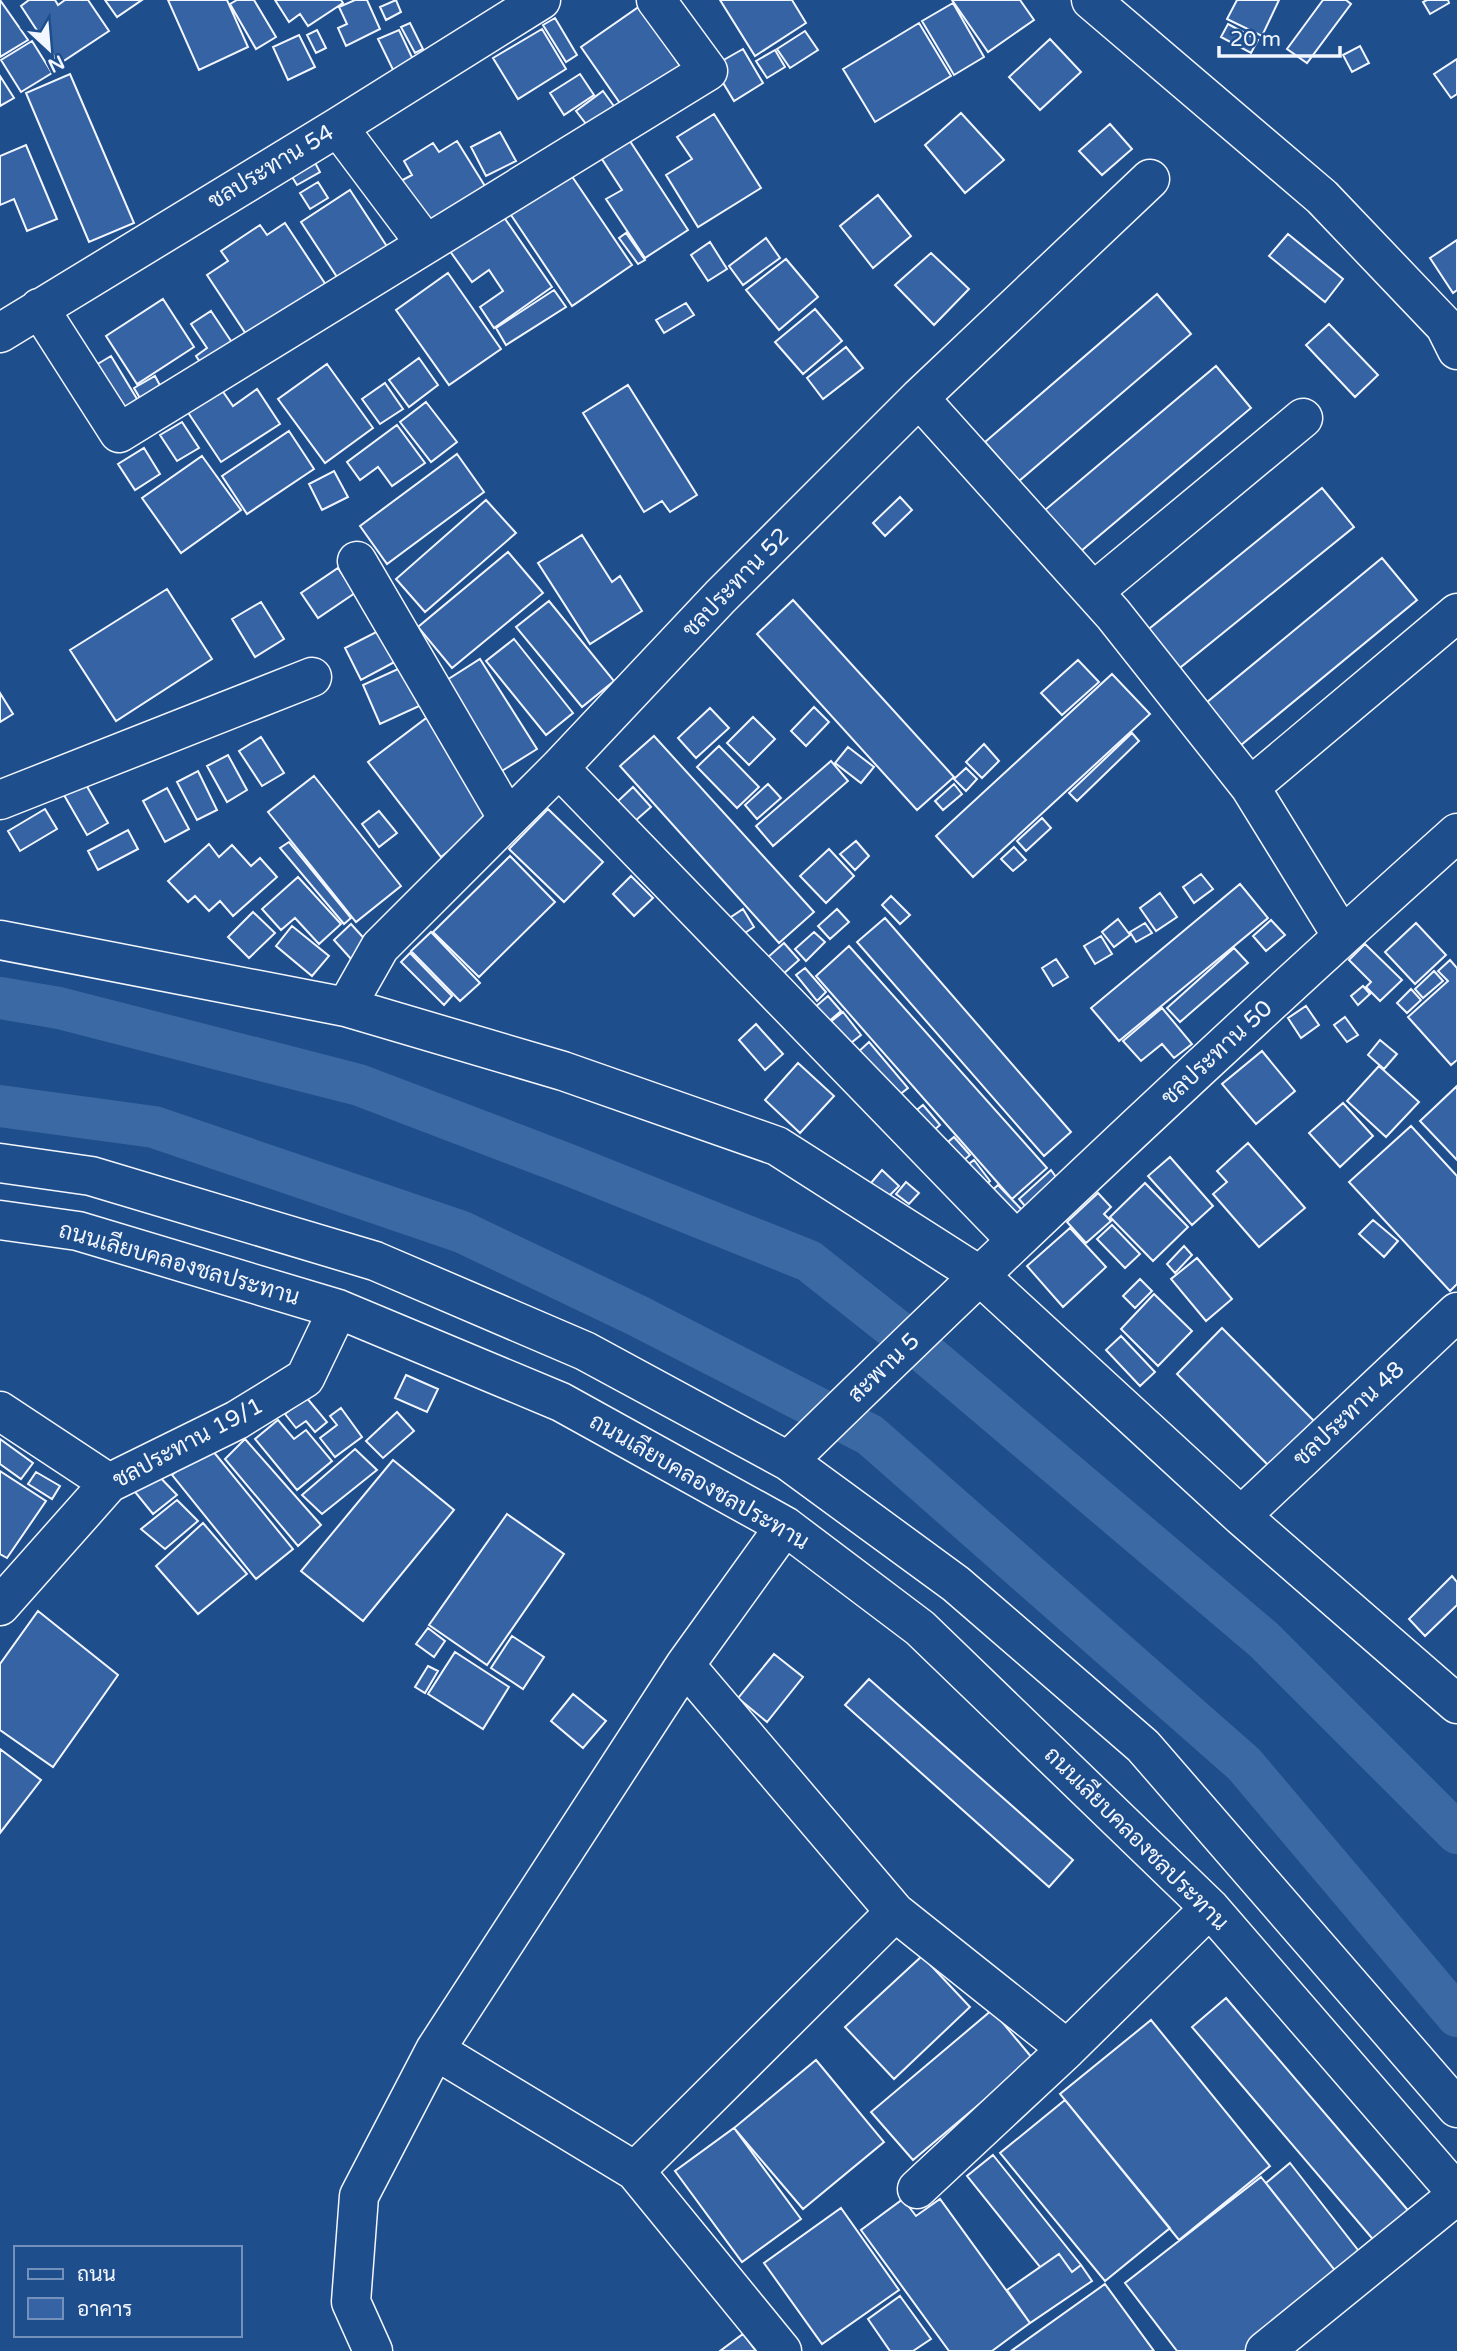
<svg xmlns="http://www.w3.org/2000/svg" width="1457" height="2351" font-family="'Varela Round',Sarabun,sans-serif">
<rect width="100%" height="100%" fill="#1f4e8c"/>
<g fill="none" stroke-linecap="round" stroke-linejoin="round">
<!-- canal -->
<path stroke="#3b69a3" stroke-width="42" d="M0,998L59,1008L359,1085L569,1165L809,1261L924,1352L1264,1640L1457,1833
M0,1106L154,1127L462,1232L636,1315L870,1435L1244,1764L1457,2016"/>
</g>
<!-- building -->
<path fill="#3563a3" stroke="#f2f6ff" stroke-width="2" d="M0,0L28,40L0,57Z
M29,0H55L58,5L65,0H88L109,31L59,64L21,6Z
M105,0H142L117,17Z
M168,0H227L248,47L199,70Z
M237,0H254L276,37L256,49L230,4Z
M275,0H341L343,3L308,26L300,14L289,22Z
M355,0H367L380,29L346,46L338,28L347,24L339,7Z
M396,0L401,12L386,20L380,7Z
M720,0H792L806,23L755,56Z
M952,0H1020L1034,20L988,52Z
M1237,0H1279L1262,36L1227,19Z
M1323,0H1346L1351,4L1307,63L1287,49Z
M1427,0H1448L1449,3L1430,14L1423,2Z
M953,3L984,57L954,75L922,21Z
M640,6L682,69L624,109L581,47Z
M555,18L577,55L566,62L543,25Z
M410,23L423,49L415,53L401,27Z
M919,23L951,76L875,122L843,69Z
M1228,24L1258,40L1251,53L1221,37Z
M542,29L566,69L518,99L493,58Z
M317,30L326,48L316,53L307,35Z
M399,30L418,70L398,80L378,39Z
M805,31L818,50L790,68L777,49Z
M299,35L315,67L288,80L273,47Z
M1050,39L1081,72L1040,110L1009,77Z
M32,41L52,73L21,92L1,60Z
M1360,46L1369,63L1352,72L1343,55Z
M743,49L763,83L734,101L713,66Z
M775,50L785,67L767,78L756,61Z
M1457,59V94L1451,98L1434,74Z
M70,74L134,223L89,242L26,93Z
M580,74L594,95L564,115L550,93Z
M0,76L14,98L0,106Z
M603,91L616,109L590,129L576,111Z
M961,113L1004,160L965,193L925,145Z
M714,114L761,188L698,227L666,175L692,159L677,137Z
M1110,124L1132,149L1102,175L1079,151Z
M500,132L516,161L486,176L471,147Z
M624,132L688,230L645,258L606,199L622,190L596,150Z
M457,141L488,191L426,230L397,183L412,175L404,161L433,143L439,152Z
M26,145L57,219L27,231L14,199L0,205V156Z
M313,159L320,172L297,185L289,172Z
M569,172L632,265L572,306L509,212Z
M318,182L328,198L310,209L300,193Z
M350,190L388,248L339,280L301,222Z
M878,195L911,236L873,268L840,226Z
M499,210L552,287L494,328L480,307L503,291L489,270L472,282L447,247Z
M285,223L326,285L248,337L207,275L228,261L221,251L260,225L267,235Z
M626,233L645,260L638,264L619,238Z
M1288,234L1343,279L1325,302L1269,256Z
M766,238L780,258L743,285L729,266Z
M1457,240V290L1453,293L1430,258Z
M710,242L727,269L708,281L691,255Z
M931,253L969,289L934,325L895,285Z
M786,259L818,297L779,330L746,290Z
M448,273L501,349L449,385L396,310Z
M554,290L566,307L506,345L496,328Z
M1157,294L1191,334L1019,481L985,442Z
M163,299L194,347L137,384L106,336Z
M686,303L694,315L664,333L656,320Z
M815,309L842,341L803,374L775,342Z
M211,311L233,344L202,365L196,356L207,348L191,324Z
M1329,324L1378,375L1355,397L1306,345Z
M846,347L863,368L823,399L807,378Z
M111,356L140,404L120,416L91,368Z
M419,358L438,385L409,407L389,380Z
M327,364L373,428L325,463L278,399Z
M1216,366L1251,408L1081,551L1045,510Z
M155,376L164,393L144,405L134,388Z
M385,383L403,409L380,424L362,399Z
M628,385L697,495L670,512L662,501L644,512L583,413Z
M219,386L233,406L257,389L280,424L221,462L185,408Z
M426,402L457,442L431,462L400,422Z
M182,422L199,448L177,461L160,435Z
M397,425L425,463L392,486L378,467L360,480L347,462Z
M289,431L314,469L247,514L222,476Z
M144,448L160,474L135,490L118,464Z
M457,454L484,492L387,564L360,526Z
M202,456L241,510L181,553L142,498Z
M334,471L348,497L322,510L309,484Z
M1322,488L1354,527L1176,671L1144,633Z
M900,497L912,510L885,536L873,523Z
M486,500L516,533L425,612L396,579Z
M582,535L612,582L620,576L642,611L590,644L538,563Z
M508,552L543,593L452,668L418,627Z
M1382,558L1417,600L1241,745L1206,703Z
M338,568L355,593L318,618L301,593Z
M167,589L212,659L116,721L70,650Z
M793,600L954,777L917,810L757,634Z
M549,601L614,681L582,707L516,627Z
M261,602L284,639L255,657L232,619Z
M386,627L402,658L361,680L345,648Z
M514,639L573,713L546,735L486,661Z
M480,659L537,749L497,774L439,685Z
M1078,660L1099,682L1062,715L1041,693Z
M411,663L428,702L380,724L363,685Z
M1112,674L1150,714L973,877L936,836Z
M0,693L13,714L0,722Z
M814,707L829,722L806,746L791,731Z
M710,708L729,728L696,758L678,738Z
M429,716L501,810L441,857L368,762Z
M753,717L775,739L749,765L727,743Z
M1132,733L1139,741L1077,801L1069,793Z
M654,736L814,912L779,943L620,766Z
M261,737L284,773L262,786L239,751Z
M984,744L999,761L982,778L966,762Z
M719,746L759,787L737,808L697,767Z
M848,747L874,767L861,783L835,763Z
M228,755L247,790L227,802L207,766Z
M831,761L848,781L773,846L756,826Z
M966,768L977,779L966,791L954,779Z
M198,771L217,810L197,820L177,782Z
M314,776L401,886L356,922L268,812Z
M85,783L108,823L87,835L64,795Z
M768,784L781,798L757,819L745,805Z
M954,784L962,794L943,810L935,801Z
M633,787L651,807L635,821L618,801Z
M167,788L189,829L165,842L143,801Z
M45,809L57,829L20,851L8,831Z
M548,809L603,862L564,902L509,849Z
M379,811L397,833L379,847L362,824Z
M1042,818L1051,828L1026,851L1017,841Z
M128,830L138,849L98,870L88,851Z
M856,841L869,856L855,870L840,854Z
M289,842L351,918L344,924L280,848Z
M209,844L219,857L232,845L251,866L260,858L277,877L233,916L220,901L209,911L195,896L188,902L168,881Z
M1014,847L1026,860L1013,871L1001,859Z
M829,849L854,876L826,903L800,876Z
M510,856L555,902L479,977L433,932Z
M1201,874L1213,889L1194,903L1183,887Z
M631,876L653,898L634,916L613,894Z
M298,877L341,924L319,944L295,918L281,930L262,909Z
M1240,884L1268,918L1119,1041L1091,1008Z
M1160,893L1177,917L1156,931L1140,908Z
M891,896L910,915L900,924L882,905Z
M743,909L754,927L740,936L728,919Z
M837,909L849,922L830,939L818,926Z
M253,912L275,933L249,958L228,937Z
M885,918L1071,1132L1044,1156L857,942Z
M1118,919L1130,935L1114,947L1102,932Z
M1271,920L1285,935L1266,951L1253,936Z
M1145,923L1152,933L1136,942L1130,932Z
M1416,923L1446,955L1415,984L1385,952Z
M351,924L370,945L352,960L334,940Z
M292,926L329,956L312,976L276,946Z
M431,932L480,983L460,1001L411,951Z
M814,932L825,942L806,961L795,949Z
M1101,936L1112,954L1095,964L1084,946Z
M784,943L799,960L782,975L767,958Z
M1365,944L1402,980L1380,1001L1366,987L1371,982L1349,960Z
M849,946L1047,1168L1012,1199L816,976Z
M1234,948L1248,963L1180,1022L1167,1008Z
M410,953L452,996L444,1005L401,962Z
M1056,959L1068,977L1053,986L1042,968Z
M1450,960L1457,968V1060L1451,1065L1408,1017L1448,981L1438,971Z
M805,968L826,992L817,1001L796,975Z
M1434,971L1443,981L1423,998L1415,989Z
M1363,986L1370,994L1358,1005L1351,996Z
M1411,989L1421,1000L1407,1013L1397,1003Z
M828,996L841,1011L827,1023L814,1008Z
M1306,1006L1319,1025L1301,1038L1288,1018Z
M1162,1008L1192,1044L1174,1058L1162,1044L1141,1061L1123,1041Z
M843,1012L861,1035L847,1046L829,1023Z
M1345,1017L1358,1035L1347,1042L1334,1025Z
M756,1024L783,1054L765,1070L739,1040Z
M1380,1040L1397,1054L1384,1069L1368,1055Z
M869,1042L908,1088L894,1099L856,1054Z
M1262,1051L1295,1091L1256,1124L1222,1084Z
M798,1063L834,1096L800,1133L765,1100Z
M1379,1066L1419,1102L1386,1137L1347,1101Z
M1457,1086V1160L1420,1121Z
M1343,1103L1373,1136L1340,1167L1309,1133Z
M923,1105L940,1125L926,1137L908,1117Z
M1411,1126L1457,1176V1284L1450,1291L1349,1182Z
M954,1137L970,1155L957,1166L942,1147Z
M1248,1143L1305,1208L1259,1247L1213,1194L1227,1182L1217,1171Z
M1170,1157L1213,1206L1192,1225L1148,1176Z
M974,1160L990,1181L978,1191L961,1170Z
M882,1170L899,1186L887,1198L871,1183Z
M1051,1170L1061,1184L1030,1212L1019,1199Z
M906,1182L919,1193L909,1204L896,1194Z
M1145,1183L1188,1227L1153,1261L1110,1217Z
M998,1185L1023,1211L1012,1220L988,1194Z
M1098,1193L1111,1207L1104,1214L1111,1221L1086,1243L1067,1222Z
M1373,1220L1398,1241L1384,1257L1359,1234Z
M1112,1225L1140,1254L1125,1268L1097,1239Z
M1070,1228L1106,1267L1063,1307L1027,1266Z
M1184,1246L1192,1255L1175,1273L1167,1264Z
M1197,1258L1232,1299L1206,1321L1171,1279Z
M1140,1279L1152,1291L1135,1308L1123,1296Z
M1154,1294L1192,1331L1158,1366L1121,1329Z
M1222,1328L1314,1421L1269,1466L1177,1374Z
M1121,1336L1155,1372L1140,1386L1106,1350Z
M406,1375L438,1389L427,1412L395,1398Z
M306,1397L327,1422L315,1432L306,1421L296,1428L285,1414Z
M341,1408L362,1437L335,1457L320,1438L337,1425L330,1416Z
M397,1412L414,1431L383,1458L366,1441Z
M278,1420L294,1439L306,1430L332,1461L297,1490L255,1439Z
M0,1439L33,1463L21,1479L0,1464Z
M245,1439L321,1525L298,1546L225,1459Z
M208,1445L293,1549L256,1579L172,1475Z
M355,1449L377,1470L322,1514L302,1495Z
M393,1460L454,1510L363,1621L301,1571Z
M153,1470L177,1495L153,1514L131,1487Z
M0,1471L46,1501L7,1558L0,1554Z
M36,1472L60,1486L52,1499L28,1484Z
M177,1500L198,1521L165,1549L141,1529Z
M507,1514L564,1554L487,1665L429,1625Z
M203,1523L247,1574L198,1614L156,1566Z
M1452,1576L1457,1582V1605L1425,1636L1409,1619Z
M38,1611L118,1675L53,1767L0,1730V1664Z
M428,1628L445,1641L434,1657L416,1644Z
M512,1636L544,1657L523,1689L491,1668Z
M455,1652L509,1687L483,1729L428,1694Z
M774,1654L803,1677L767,1722L738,1698Z
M428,1666L438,1671L425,1693L415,1687Z
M869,1679L1073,1860L1049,1887L845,1705Z
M573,1694L606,1721L583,1748L551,1721Z
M0,1749L41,1780L0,1833Z
M922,1956L970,2007L894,2079L845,2027Z
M1226,1998L1412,2215L1377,2244L1192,2027Z
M992,2010L1033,2059L913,2160L871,2112Z
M1151,2020L1270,2166L1179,2240L1060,2094Z
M816,2060L884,2142L803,2209L734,2128Z
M1065,2100L1170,2228L1105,2281L1000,2153Z
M734,2128L801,2219L742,2262L675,2171Z
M993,2155L1081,2265L1072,2272L1059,2254L1040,2267L967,2176Z
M1290,2163L1365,2259L1341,2278L1266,2183Z
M1261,2177L1341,2278L1248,2351H1177L1125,2283Z
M903,2199L916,2216L940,2199L1030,2323L992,2351H949L861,2230Z
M841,2208L899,2290L822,2344L764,2263Z
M1059,2254L1072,2272L1081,2265L1092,2281L1030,2323L1007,2290Z
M1105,2284L1154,2351H1011Z
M900,2296L931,2339L913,2351H890L868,2319Z
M743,2334L756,2351H720Z"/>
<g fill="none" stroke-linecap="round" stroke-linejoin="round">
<defs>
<path id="minor" d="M1091,0L1322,197L1445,326L1457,350
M338,127L425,243
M39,308L119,433L708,71L656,0
M0,333L338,127L541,0
M919,398L1113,614L1250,787L1342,936
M357,561L508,819
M1093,592L1303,418
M559,768L1016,1240
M1250,787L1457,613
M0,800L312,677
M0,940L346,1007L563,1071L777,1146L979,1275L1241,1516L1457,1704
M346,1007L380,947L559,768L720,597L919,398L1150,179
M0,1163L91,1176L375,1261L585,1351L788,1461L956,1584L1143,1746L1457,2108
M0,1220L78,1231L338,1309L561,1402L785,1526L920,1628L1210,1908L1457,2193
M0,1411L109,1483
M788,1461C1007,1247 1229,1037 1457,833
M1241,1516L1457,1312
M0,1606L109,1483L237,1420L305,1378L338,1309
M685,1665L895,1912L1067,2049
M435,2050L635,2171L782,2351
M635,2171L895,1912
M917,2189L1067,2049L1210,1908
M373,2351L351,2302L359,2196L435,2050L685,1665L785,1526
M1265,2351L1457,2195"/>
</defs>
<!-- minor casing -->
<use href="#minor" stroke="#f2f6ff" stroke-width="41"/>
<!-- minor -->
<use href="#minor" stroke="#1f4e8c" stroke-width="38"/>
</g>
<g text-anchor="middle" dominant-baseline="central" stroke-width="5" stroke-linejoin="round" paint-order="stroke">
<!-- street labels -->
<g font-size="23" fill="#f2f6ff" stroke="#1f4e8c">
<text transform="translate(271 167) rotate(-31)">ชลประทาน 54</text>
<text transform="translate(736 583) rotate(-46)">ชลประทาน 52</text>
<text transform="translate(1217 1053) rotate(-43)">ชลประทาน 50</text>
<text transform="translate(179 1264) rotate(16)">ถนนเลียบคลองชลประทาน</text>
<text transform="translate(884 1368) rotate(-44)">สะพาน 5</text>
<text transform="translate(1349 1414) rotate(-43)">ชลประทาน 48</text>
<text transform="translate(188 1443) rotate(-28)">ชลประทาน 19/1</text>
<text transform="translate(699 1482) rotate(30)">ถนนเลียบคลองชลประทาน</text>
<text transform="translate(1136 1839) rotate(45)">ถนนเลียบคลองชลประทาน</text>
</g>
</g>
<!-- legend -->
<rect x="14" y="2246" width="228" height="91" fill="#1f4e8c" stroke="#7391ba" stroke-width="2"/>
<rect x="28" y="2269" width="35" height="10" fill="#1f4e8c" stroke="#7391ba" stroke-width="2"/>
<text x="77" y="2281" font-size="21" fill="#f2f6ff">ถนน</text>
<rect x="28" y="2298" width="35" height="21" fill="#3563a3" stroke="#7391ba" stroke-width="2"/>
<text x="77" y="2316" font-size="21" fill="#f2f6ff">อาคาร</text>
<!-- north arrow -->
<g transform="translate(49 49) rotate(154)" stroke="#1f4e8c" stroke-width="5" paint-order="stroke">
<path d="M0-5L12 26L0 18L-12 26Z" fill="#f2f6ff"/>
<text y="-10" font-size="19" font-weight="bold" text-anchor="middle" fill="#f2f6ff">N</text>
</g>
<!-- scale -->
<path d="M1219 46v10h121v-10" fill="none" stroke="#f2f6ff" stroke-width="3.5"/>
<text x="1230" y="46" font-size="21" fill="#f2f6ff" stroke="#1f4e8c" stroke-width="5" paint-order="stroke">20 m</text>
</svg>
